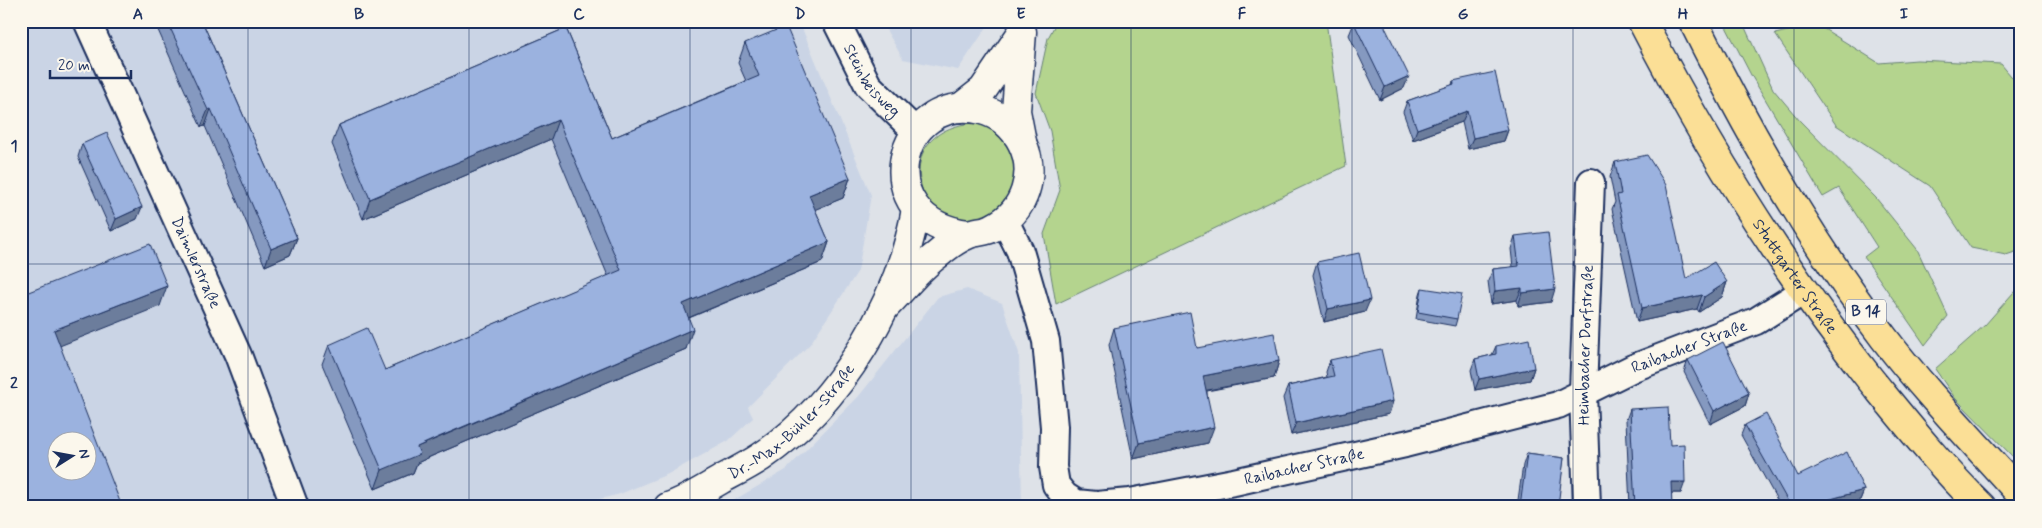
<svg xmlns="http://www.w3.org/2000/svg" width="2042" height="528" font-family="Mynerve,sans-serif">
<rect width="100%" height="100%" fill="#dee2e8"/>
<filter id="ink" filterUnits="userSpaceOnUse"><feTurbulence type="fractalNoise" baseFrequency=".02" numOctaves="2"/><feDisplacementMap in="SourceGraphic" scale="10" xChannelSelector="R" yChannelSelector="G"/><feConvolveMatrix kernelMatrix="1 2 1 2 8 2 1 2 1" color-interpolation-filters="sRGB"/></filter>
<g filter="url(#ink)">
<!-- built -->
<path fill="#cad4e5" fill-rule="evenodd" d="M21,21H799L871,195L858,271L810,344L748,407L753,418L728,441L668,474L620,494L569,507H21ZM58,440H88V470H58Z
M881,21H991L958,70L903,59Z
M967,289L1002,303L1019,353L1022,507H722L786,470L859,396L938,297Z"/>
<!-- green -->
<path fill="#b4d48e" stroke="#688276" d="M1057,21H1326L1346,166L1056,304L1044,234L1060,190L1050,131L1036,93L1048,38Z
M1723,21H1742L1773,89L1800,121L1876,198L1917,249L1948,316L1925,345L1864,257L1877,247L1839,188L1823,197L1751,75Z
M1816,24L1879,63L1917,60L2001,64L2021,88V250L2006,255L1971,248L1930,186L1836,125L1775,34Z
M973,123C1056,145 1007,250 946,216C933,208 924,201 921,185C912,147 939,126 973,123Z
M2021,284V465L1955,398L1935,369L1985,325Z"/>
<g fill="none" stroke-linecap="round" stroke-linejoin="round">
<defs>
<g id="minor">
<path id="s1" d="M87,21L238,355L295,507"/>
<path id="s2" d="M836,21L868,85L916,132"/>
<path id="s3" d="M1005,221L1020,251L1046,341L1054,427L1053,467L1056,485L1065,496L1076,503L1096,505L1130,502L1234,482L1405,444L1558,405L1633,368L1756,321L1804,291"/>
<path id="s4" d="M1587,507L1583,392L1591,182"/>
</g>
<g id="tertiary">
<path d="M1022,32L1016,111L1022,142"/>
<path d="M960,108L983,90L1021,34"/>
<path d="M886,306C903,289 918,269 937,255C945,248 959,238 969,234C977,231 986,232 994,227C1025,212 1037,173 1022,143C1014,127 999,114 982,110C897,90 865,221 968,234"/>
<path id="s5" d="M668,507C686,501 705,489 722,479C735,472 749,465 761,457C841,403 900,302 916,209"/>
</g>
<g id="primary">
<path id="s6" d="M1642,21C1708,150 1780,265 1870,379C1906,423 1941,467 1982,507"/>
<path d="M1693,21C1748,132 1809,239 1884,338C1926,393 1975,443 2021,495"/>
</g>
</defs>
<!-- minor casing -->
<use href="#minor" stroke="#1b2f5e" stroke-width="30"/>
<!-- tertiary casing -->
<use href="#tertiary" stroke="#1b2f5e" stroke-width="31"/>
<!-- primary casing -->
<use href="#primary" stroke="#1b2f5e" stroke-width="31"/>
<!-- minor -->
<use href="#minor" stroke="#fbf7ec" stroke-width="26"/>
<!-- tertiary -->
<use href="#tertiary" stroke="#fbf7ec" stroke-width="28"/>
<!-- primary -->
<use href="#primary" stroke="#fbdf96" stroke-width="28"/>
</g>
<!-- wall -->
<path fill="#8599c0" stroke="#1b2f5e" d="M154,21H202L297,238L290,255L265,266L205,126L201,127Z
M1354,23L1404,88L1380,100L1349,35Z
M566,28L612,138L746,81L738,63L745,43L850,178L843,198L815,209L829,242L822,262L689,318L686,349L432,456L417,463L413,473L375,489L322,364L329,345L385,370L608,276L551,139L363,219L332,144L339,125Z
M1453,81L1508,130L1504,141L1468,149L1462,122L1413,140L1403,112L1407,101L1452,85Z
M82,144L137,219L111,231L78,157Z
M1615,162L1686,279L1727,282L1722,297L1699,312L1697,309L1637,322L1612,209L1615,202L1610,177Z
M1515,236L1551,302L1518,306L1517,300L1491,304L1488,281L1493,269L1513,267L1511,249Z
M1317,262L1365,312L1324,322L1313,275Z
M1422,288L1457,319L1455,326L1416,319L1420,294Z
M1114,328L1197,348L1279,361L1274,378L1207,391L1208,443L1133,459L1109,345Z
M1496,346L1534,368L1530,380L1475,390L1471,370L1475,359L1492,355Z
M1330,360L1393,401L1389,414L1291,435L1283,398L1288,386L1327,377L1326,372Z
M1688,360L1749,393L1745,406L1710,424L1684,372Z
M1630,409L1670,445L1681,493H1671L1672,507H1630L1626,420Z
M1745,425L1798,476L1864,490L1860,500L1836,507H1781L1741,435Z
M1527,453L1564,458L1557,507H1517L1523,465Z"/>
<!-- shaded-wall -->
<path fill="#6c7d9c" stroke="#1b2f5e" d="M1409,76L1404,88L1380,100L1385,87Z
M211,109L205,126L201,127L208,110Z
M1467,111L1462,122L1413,140L1417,129Z
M558,120L551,139L363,219L370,199Z
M1508,130L1504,141L1468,149L1473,138Z
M850,178L843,198L802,215L809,195Z
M142,207L137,219L111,231L116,219Z
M297,238L290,255L265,266L271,249Z
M829,242L822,262L676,323L683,304Z
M1727,282L1722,297L1699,312L1704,297Z
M167,286L160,306L47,351L54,330Z
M1522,288L1517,300L1491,304L1495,291Z
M1555,289L1551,302L1518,306L1522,293Z
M1702,295L1697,309L1637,322L1642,308Z
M1370,300L1365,312L1324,322L1328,309Z
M693,329L686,349L432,456L417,463L413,473L375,489L382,470L417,447Z
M1279,361L1274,378L1197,392L1203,376Z
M1534,368L1530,380L1475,390L1479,379Z
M1749,393L1745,406L1710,424L1714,411Z
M1393,401L1389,414L1291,435L1296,423Z
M1214,427L1208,443L1133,459L1139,443Z
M1671,482H1685L1681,493H1667Z
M1864,490L1860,500L1836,507H1801Z"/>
<!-- building -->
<path fill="#9bb2df" stroke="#1b2f5e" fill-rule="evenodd" d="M167,21H202L297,238L271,249L211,109L208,110Z
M1356,21H1382L1409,76L1385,87L1354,23Z
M786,26L850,178L809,195L829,242L683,304L693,329L439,437L417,447L420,454L382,470L329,345L367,328L385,370L621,270L558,120L370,199L339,125L566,28L612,138L759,76L745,43Z
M1495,72L1508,130L1473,138L1467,111L1417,129L1407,101L1454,84L1453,81Z
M107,133L142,207L116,219L82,144Z
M1647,155L1666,185L1686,279L1714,262L1727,282L1704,297L1702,295L1642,308L1617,195L1621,194L1615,162Z
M1548,232L1555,289L1522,293V288L1495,291L1493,269L1519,266L1515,236Z
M150,244L167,286L54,330L122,507H21V295ZM58,440H88V470H58Z
M1359,253L1370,300L1328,309L1317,262Z
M1422,288L1462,294L1457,319L1418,312Z
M1190,312L1197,348L1274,333L1279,361L1203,376L1214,427L1139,443L1114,328Z
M1529,339L1534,368L1479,379L1475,359L1496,354V346Z
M1723,342L1749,393L1714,411L1688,360Z
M1381,349L1393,401L1296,423L1288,386L1334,376L1330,360Z
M1668,407L1670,445L1684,444L1685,482H1671L1672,507H1635L1630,409Z
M1766,414L1798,476L1847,452L1864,490L1801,507H1791L1745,425Z
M1527,453L1564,458L1558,506L1554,505V507H1520Z"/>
</g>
<!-- grid -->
<path fill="none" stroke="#1b2f5e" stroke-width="1" stroke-opacity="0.55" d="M248,21V507M469,21V507M690,21V507M911,21V507M1131,21V507M1352,21V507M1573,21V507M1794,21V507M21,264H2021"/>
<g text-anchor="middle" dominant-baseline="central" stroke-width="4" stroke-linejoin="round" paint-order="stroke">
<!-- shield labels -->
<rect fill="#fbf7ec" stroke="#5e6b89" stroke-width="1" x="1846" y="299.5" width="40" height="25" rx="4"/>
<g font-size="15" font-weight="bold" fill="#1b2f5e">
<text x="1866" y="312">B 14</text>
</g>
<!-- street labels -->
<g font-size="16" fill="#1b2f5e" stroke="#fbf7ec">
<text stroke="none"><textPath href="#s2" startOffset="70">Steinbeisweg</textPath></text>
<text stroke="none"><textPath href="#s1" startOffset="265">Daimlerstraße</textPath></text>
<text stroke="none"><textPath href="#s6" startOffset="298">Stuttgarter Straße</textPath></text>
<text stroke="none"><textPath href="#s4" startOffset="162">Heimbacher Dorfstraße</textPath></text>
<text stroke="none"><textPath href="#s3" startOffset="936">Raibacher Straße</textPath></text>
<text stroke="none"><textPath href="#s5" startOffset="152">Dr.-Max-Bühler-Straße</textPath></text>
<text stroke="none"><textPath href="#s3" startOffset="531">Raibacher Straße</textPath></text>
</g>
</g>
<!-- margin -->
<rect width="2042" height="528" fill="none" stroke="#fbf7ec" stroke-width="55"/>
<!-- north arrow -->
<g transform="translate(72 456) rotate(79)"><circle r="24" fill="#fbf7ec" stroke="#a1a7b3"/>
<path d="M0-4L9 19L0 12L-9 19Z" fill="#1b2f5e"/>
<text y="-8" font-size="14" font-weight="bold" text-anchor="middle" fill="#1b2f5e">N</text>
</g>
<!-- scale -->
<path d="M50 70v8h81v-8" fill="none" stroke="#1b2f5e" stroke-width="2.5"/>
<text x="58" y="70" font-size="15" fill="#1b2f5e" stroke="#fbf7ec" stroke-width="4" paint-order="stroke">20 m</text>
<rect x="28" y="28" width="1986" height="472" fill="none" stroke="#1b2f5e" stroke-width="2"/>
<g font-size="16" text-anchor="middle" font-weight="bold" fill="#1b2f5e">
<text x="138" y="19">A</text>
<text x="359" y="19">B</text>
<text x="579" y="19">C</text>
<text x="800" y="19">D</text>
<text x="1021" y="19">E</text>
<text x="1242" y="19">F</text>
<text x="1463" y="19">G</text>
<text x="1683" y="19">H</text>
<text x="1904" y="19">I</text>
<text x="14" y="151">1</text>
<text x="14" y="388">2</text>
</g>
</svg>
